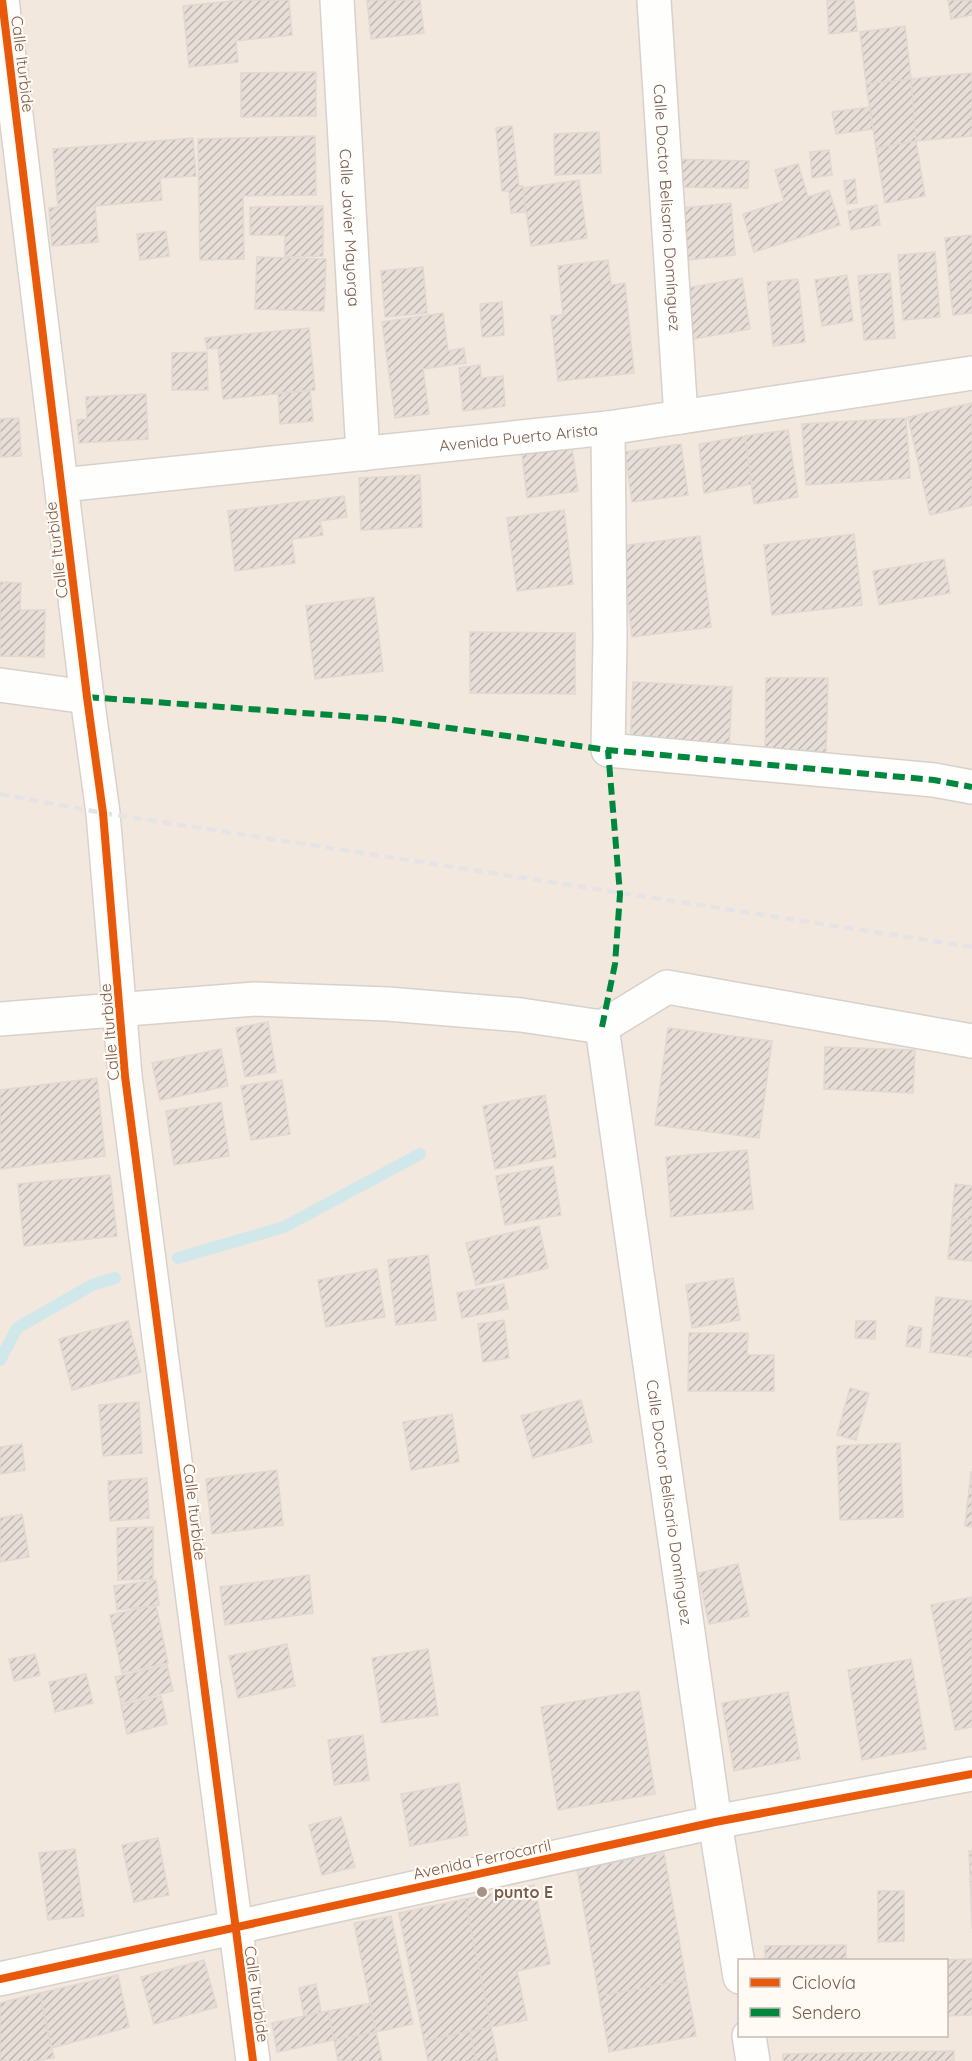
<svg xmlns="http://www.w3.org/2000/svg" width="972" height="2061" font-family="Quicksand,sans-serif">
<defs>
<pattern id="building-hatch" width="6" height="6" patternUnits="userSpaceOnUse" patternTransform="scale(1.5)"><rect width="6" height="6" fill="#e6ded7"/><path d="M-1 1l2-2M0 6l6-6M5 7l2-2" fill="none" stroke="#bfb7b1"/></pattern>
</defs>
<rect width="100%" height="100%" fill="#f9f5f0"/>
<!-- residential -->
<path fill="#f2e8de" fill-rule="evenodd" d="M0,0H972V2061H0ZM740,1960H946V2036H740Z"/>
<g fill="none" stroke-linecap="round" stroke-linejoin="round">
<!-- stream -->
<path stroke="#d0e8ea" stroke-width="12" d="M178,1258L284,1227L420,1154
M0,1360L17,1328L92,1285L115,1278"/>
</g>
<!-- building -->
<path fill="url(#building-hatch)" stroke="#e2d8d2" stroke-width="1.5" d="M242,0H289L292,35L236,41L238,62L189,67L183,6Z
M367,0H420L424,33L371,39Z
M827,0H854L857,31L829,34Z
M948,0H972V15L951,19Z
M905,26L911,79L866,84L860,32Z
M316,72V116L241,117V73Z
M972,73V136L916,141L911,79Z
M911,79L916,141L876,148L866,84Z
M870,107L873,129L836,134L832,112Z
M512,126L519,186H523L526,212L511,213L509,191H502L496,128Z
M599,132L601,173L555,175L554,134Z
M315,136L316,195L243,196L244,259L200,260L198,139Z
M193,138L196,176L160,178L162,200L95,206L98,242L52,246L49,208L58,207L53,149Z
M916,141L925,196L885,203L876,148Z
M829,150L832,175L812,178L810,152Z
M668,159L749,161L748,188L667,187Z
M798,164L808,197L829,190L840,225L754,252L743,214L784,201L775,170Z
M855,179L857,203L847,204L844,181Z
M579,180L587,238L531,246L523,188Z
M731,203L735,255L678,261L673,209Z
M877,205L880,225L851,230L848,211Z
M323,206V256L285,257V235H250V207Z
M166,231L169,256L140,260L137,234Z
M972,235V313L953,315L945,238Z
M935,252L940,317L903,320L898,255Z
M257,257L326,259L324,311L255,309Z
M608,260L611,285L625,283L634,373L558,381L551,316L563,315L558,266Z
M423,267L427,313L385,317L381,271Z
M890,273L895,338L864,340L858,276Z
M847,275L853,321L822,326L815,280Z
M742,278L750,329L683,341L675,290Z
M798,279L805,342L773,346L767,282Z
M502,302L504,335L482,337L480,304Z
M443,313L448,351L464,348L466,363L423,369L429,414L395,418L382,322Z
M309,328L315,390L223,399L218,348L207,349L205,338Z
M207,352L208,390H172V353Z
M480,365L481,378L503,376L505,406L463,411L459,368Z
M310,390L313,421L280,424L278,393Z
M146,394L148,439L79,443L77,420L87,419L86,397Z
M972,403V505L930,515L908,417Z
M19,418L21,456L0,457V419Z
M906,418L910,478L806,485L802,424Z
M788,430L798,497L754,504L745,436Z
M745,436L752,484L704,493L699,444Z
M681,444L688,495L632,502L625,452Z
M572,447L578,491L527,498L522,455Z
M420,475L422,527L361,530L359,478Z
M344,496L347,517L320,521L323,535L292,539L295,563L235,571L228,511Z
M564,510L573,584L517,591L507,518Z
M854,534L862,605L772,615L764,545Z
M700,536L711,627L632,637L621,546Z
M944,559L950,593L879,605L873,571Z
M0,582L21,583L20,610H45L44,657L0,656Z
M374,597L383,671L315,679L306,606Z
M470,632L575,633V694L470,693Z
M766,678H828L826,755H765Z
M633,682L732,687L729,750L630,746Z
M268,1022L276,1072L245,1077L236,1028Z
M668,1028L772,1041L759,1138L655,1125Z
M825,1047L915,1050L913,1093L824,1089Z
M221,1049L228,1086L160,1100L152,1063Z
M97,1078L105,1156L0,1169V1090Z
M282,1080L290,1134L251,1140L241,1086Z
M545,1095L556,1157L495,1169L483,1106Z
M221,1102L229,1156L174,1165L166,1111Z
M747,1150L753,1209L671,1217L666,1157Z
M553,1166L561,1215L505,1225L496,1176Z
M110,1175L117,1236L24,1246L18,1184Z
M955,1184L972,1186V1220L952,1218Z
M952,1218L972,1220V1261L948,1259Z
M539,1226L548,1268L476,1285L466,1243Z
M428,1255L436,1320L396,1325L388,1260Z
M377,1269L385,1317L326,1327L318,1280Z
M733,1278L740,1320L692,1328L686,1285Z
M504,1284L508,1309L462,1318L457,1293Z
M936,1297L972,1301V1357L930,1352Z
M504,1320L509,1358L483,1362L478,1324Z
M128,1321L141,1372L72,1390L59,1339Z
M856,1321H876L875,1339L855,1338Z
M909,1326L922,1328L920,1348L906,1346Z
M689,1333H748L747,1355H774V1391H688Z
M850,1388L869,1393L856,1440L837,1435Z
M581,1400L592,1442L533,1458L521,1416Z
M139,1402L142,1453L103,1456L99,1405Z
M452,1414L459,1462L411,1470L403,1422Z
M900,1443L903,1517L840,1520L837,1446Z
M22,1444L25,1470L0,1474V1447Z
M277,1470L283,1525L212,1534L206,1479Z
M971,1472H972V1527L965,1526Z
M147,1478L149,1518L110,1521L108,1481Z
M22,1514L29,1557L0,1562V1518Z
M153,1527V1579L118,1580L117,1528Z
M738,1564L749,1616L709,1624L698,1573Z
M309,1575L313,1613L225,1625L220,1587Z
M156,1580L159,1605L117,1610L114,1586Z
M972,1597V1727L955,1730L931,1605Z
M156,1605L168,1663L122,1673L110,1615Z
M287,1644L295,1686L238,1698L229,1656Z
M428,1649L438,1715L382,1723L372,1658Z
M35,1654L40,1675L14,1681L9,1659Z
M911,1659L926,1749L862,1760L848,1670Z
M167,1665L173,1691L121,1703L115,1677Z
M86,1674L93,1703L55,1712L49,1682Z
M639,1691L655,1794L558,1810L541,1707Z
M788,1692L800,1759L734,1771L722,1703Z
M161,1696L167,1724L127,1734L121,1705Z
M363,1735L369,1780L334,1785L328,1740Z
M459,1783L468,1835L410,1846L401,1794Z
M341,1817L355,1867L322,1875L309,1825Z
M158,1838L169,1895L134,1902L122,1845Z
M75,1849L84,1916L48,1920L39,1853Z
M969,1851H972V1929Z
M664,1853L686,1980L599,1996L577,1869Z
M534,1885L550,1964L517,1971L527,2020L491,2027L465,1899Z
M878,1891H904V1941L878,1942Z
M465,1899L491,2027L424,2041L399,1913Z
M391,1916L413,2024L376,2032L354,1923Z
M846,1945V1960H765V1946Z
M972,1959V2015L946,2016V1960H940Z
M204,1960L217,2007L154,2024L141,1977Z
M118,1975L129,2027L51,2048L40,1993Z
M686,1980L696,2036L609,2052L599,1996Z
M316,1984L321,2012L304,2016L299,1988Z
M40,1993L54,2058L35,2061H0V2003Z
M370,2003L376,2032L334,2040L328,2011Z
M328,2011L334,2040L277,2052L272,2023Z
M491,2027L498,2061H476L470,2031Z
M470,2031L476,2061H428L424,2041Z
M376,2032L382,2061H338L334,2040Z
M954,2051V2061H783V2054Z"/>
<g fill="none" stroke-linecap="round" stroke-linejoin="round">
<defs>
<g id="street">
<path id="s1" d="M337,0L363,454"/>
<path id="s2" d="M654,0L681,417"/>
<path d="M608,428L610,639L608,750L934,780L972,787"/>
<path id="s3" d="M62,485L608,428L972,373"/>
<path d="M0,685L87,697"/>
<path d="M0,1019L255,999L388,1004L521,1015L602,1027L667,987L972,1041"/>
<path id="s4" d="M602,1027L715,1822L740,1977"/>
<path d="M0,1979L715,1822L972,1774"/>
<path d="M749,2036L753,2061"/>
</g>
<path id="secondary" d="M2,0L87,697L103,813L125,1076L253,2061"/>
</defs>
<!-- street casing -->
<use href="#street" stroke="#d7d1cb" stroke-width="36"/>
<!-- secondary casing -->
<use href="#secondary" stroke="#d9d2cb" stroke-width="36"/>
<!-- street -->
<use href="#street" stroke="#fefefd" stroke-width="33"/>
<!-- secondary -->
<use href="#secondary" stroke="#fefefd" stroke-width="33"/>
<!-- rail -->
<path stroke="#e6e3e7" stroke-width="4.5" stroke-dasharray="9 6" stroke-linecap="butt" d="M0,794L103,813L972,947"/>
<!-- quiet -->
<path stroke="#00873e" stroke-width="6" stroke-dasharray="12 6" stroke-linecap="butt" d="M87,697L385,719L608,750L934,780L972,787
M602,1027L615,964L620,894L608,750"/>
<defs>
<path id="cycleway" d="M2,0L87,697L103,813L125,1076L253,2061
M0,1979L715,1822L972,1774"/>
</defs>
<!-- cycleway casing -->
<use href="#cycleway" stroke="#fffaf3" stroke-width="11"/>
<!-- cycleway -->
<use href="#cycleway" stroke="#e8590c" stroke-width="8"/>
</g>
<!-- markers -->
<circle fill="#a69286" stroke="#fffaf3" stroke-width="2" cx="482" cy="1892" r="6"/>
<g text-anchor="middle" dominant-baseline="central" stroke-width="4.5" stroke-linejoin="round" paint-order="stroke">
<!-- street labels -->
<g font-size="16" fill="#7a5c4d" stroke="#fffaf3">
<text transform="translate(23 64) rotate(83)">Calle Iturbide</text>
<text stroke="none"><textPath href="#s2" startOffset="208">Calle Doctor Belisario Domínguez</textPath></text>
<text stroke="none"><textPath href="#s1" startOffset="228">Calle Javier Mayorga</textPath></text>
<text stroke="none"><textPath href="#s3" startOffset="459">Avenida Puerto Arista</textPath></text>
<text transform="translate(56 550) rotate(-97)">Calle Iturbide</text>
<text transform="translate(109 1032) rotate(-95)">Calle Iturbide</text>
<text stroke="none"><textPath href="#s4" startOffset="480">Calle Doctor Belisario Domínguez</textPath></text>
<text transform="translate(195 1512) rotate(83)">Calle Iturbide</text>
<text transform="translate(482 1859) rotate(-12)">Avenida Ferrocarril</text>
<text transform="translate(257 1994) rotate(82)">Calle Iturbide</text>
</g>
<!-- poi labels -->
<g font-size="16" font-weight="bold" fill="#7a5c4d" stroke="#fffaf3" text-anchor="start">
<text x="494" y="1892">punto E</text>
</g>
</g>
<!-- legend -->
<rect x="738" y="1959" width="210" height="78" fill="#fffaf3" stroke="#cabbb1" stroke-width="1.5"/>
<rect x="750" y="1978" width="30" height="9" fill="#e8590c" stroke="#cabbb1" stroke-width="1.5"/>
<text x="792" y="1989" font-size="18" fill="#7a5c4d">Ciclovía</text>
<rect x="750" y="2008" width="30" height="9" fill="#00873e" stroke="#cabbb1" stroke-width="1.5"/>
<text x="792" y="2019" font-size="18" fill="#7a5c4d">Sendero</text>
</svg>
